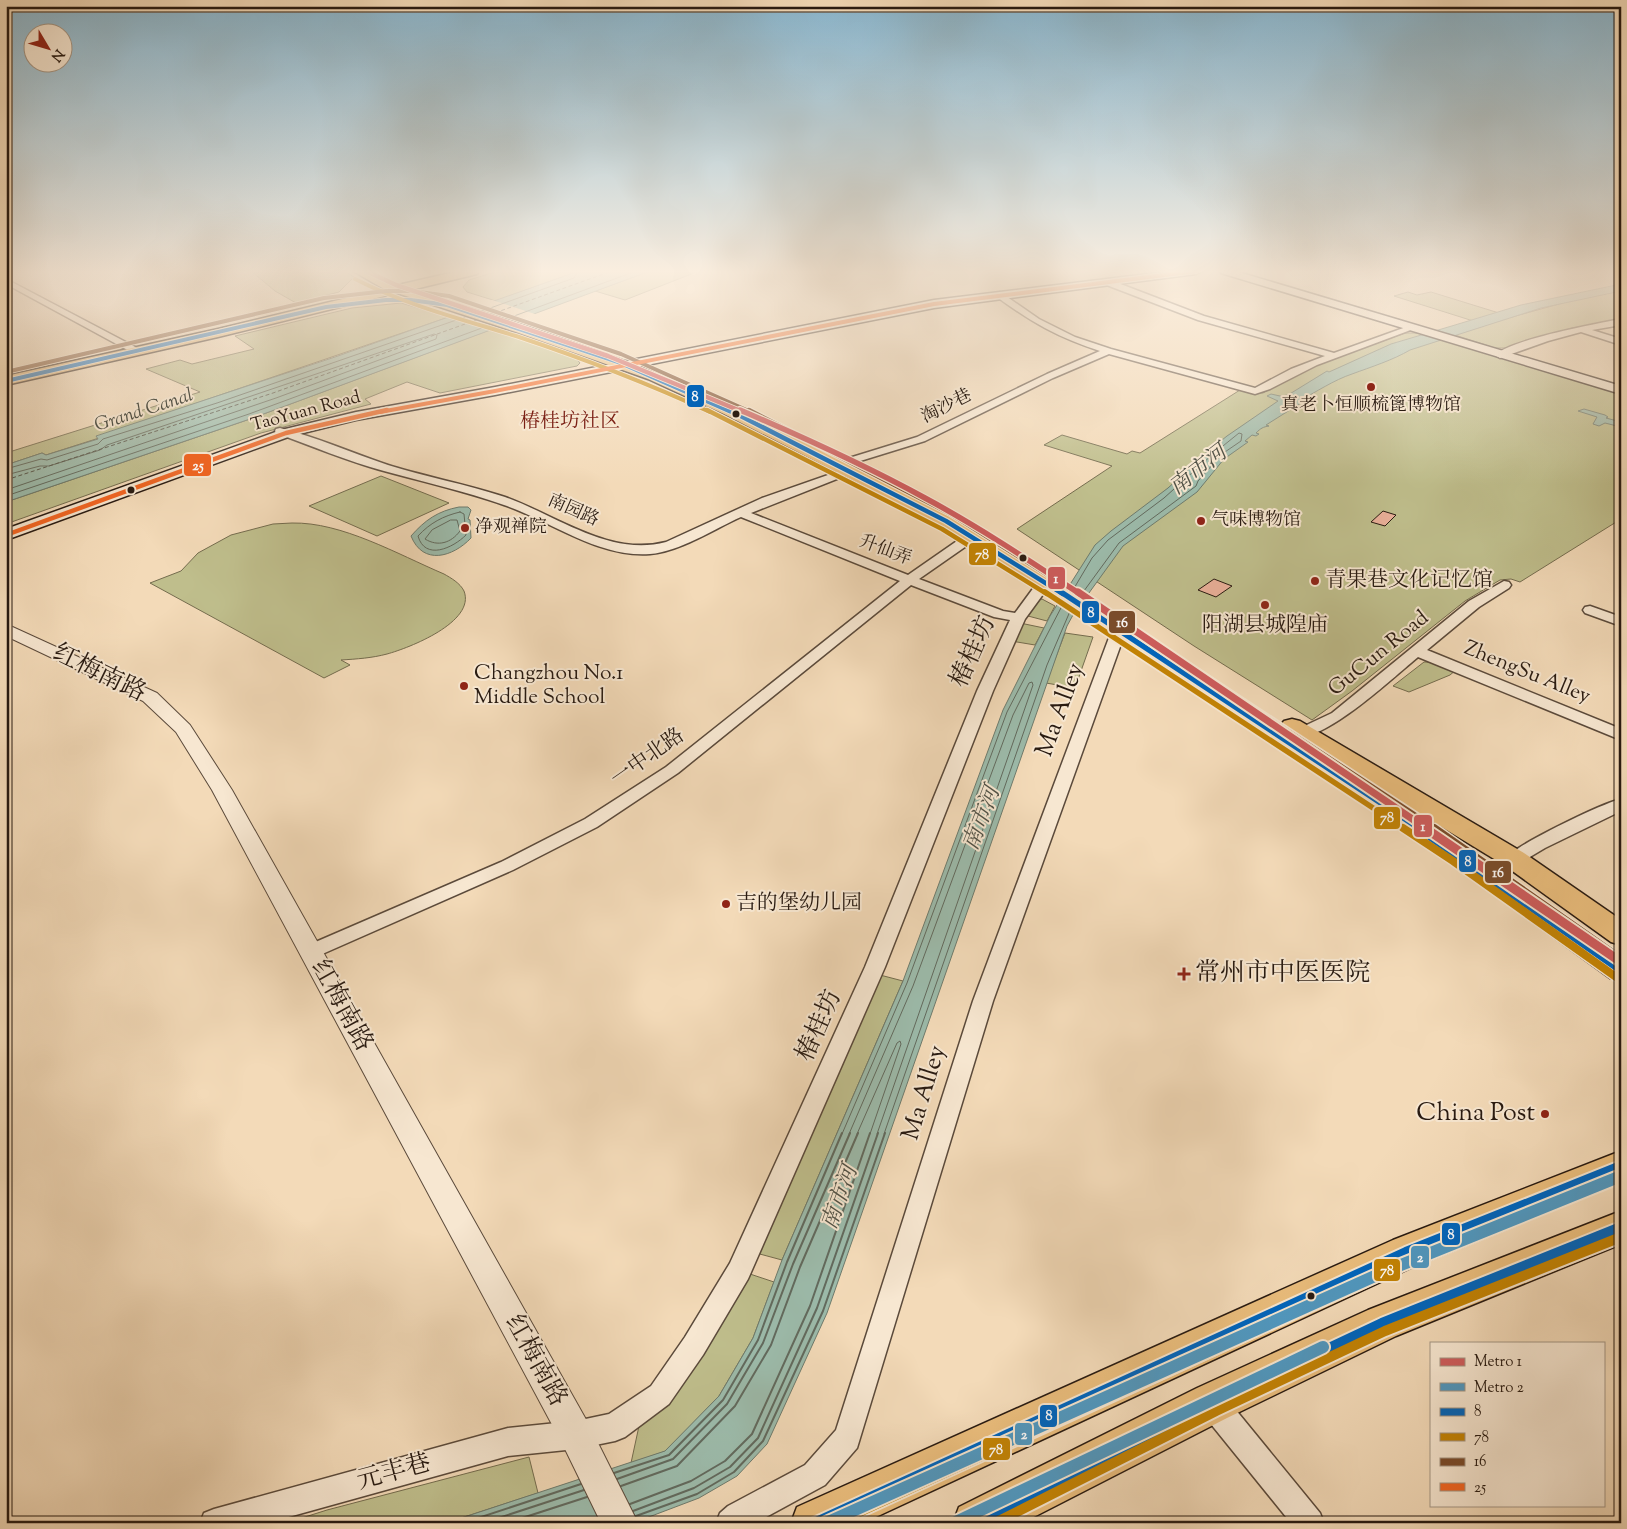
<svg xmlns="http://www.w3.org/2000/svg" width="1627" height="1529" font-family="'Sorts Mill Goudy','Noto Serif SC',serif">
<rect width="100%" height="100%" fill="#f3dab8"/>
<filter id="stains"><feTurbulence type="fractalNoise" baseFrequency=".004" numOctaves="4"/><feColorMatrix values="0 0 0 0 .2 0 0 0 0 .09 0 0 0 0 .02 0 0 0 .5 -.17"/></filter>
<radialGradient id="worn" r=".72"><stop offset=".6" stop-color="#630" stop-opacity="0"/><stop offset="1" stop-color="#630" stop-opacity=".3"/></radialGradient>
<!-- green -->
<path fill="#bfbe8c" stroke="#746c4e" d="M251,271H344L354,277L339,292L296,303L275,291Z
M498,271H579L496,301L467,292L463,287L469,280Z
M650,271H699L625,300L595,291Z
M1621,291V320L1572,328L1505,348H1495L1455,335L1486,325L1394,296L1408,292L1417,295L1431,292L1512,317L1577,299Z
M401,303L449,317L97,437L99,438L46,455L42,453L6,465V453L200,392L146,369L180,360L192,364L254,349L235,336L352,308Z
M492,329L576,358L580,363L577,366L440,393L407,382L365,399L371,404L261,433L6,524V502L250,419Z
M1405,333H1418L1621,393V519L1520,582L1511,579L1500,580L1465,601L1352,691L1312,720L1194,646L1017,529L1112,466L1044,445L1062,435L1127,454L1132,451L1140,453L1240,390L1263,393L1295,375L1330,360Z
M381,476L449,503L377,536L309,506Z
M292,523C342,522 397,554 444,574C451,578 460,583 464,591C476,622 409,648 387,654C372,658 357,659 341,660L350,665L324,678L150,583L181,571L198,553L231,535L273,524Z
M1042,599L1055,606L1047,621L1028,616L1039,600Z
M1020,623L1044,628L1035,645L1011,641Z
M1065,633L1093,637L1075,688L1046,683Z
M1424,662H1434L1456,670L1450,675L1409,692L1393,686Z
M880,975L903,981L782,1260L756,1253Z
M747,1273L774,1282L753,1338L719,1396L666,1451L631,1463L639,1426Z
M529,1457L538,1493L446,1523H286L327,1510Z"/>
<!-- water -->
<path fill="#9cbbab" stroke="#6e7b6d" d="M579,271H650L250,419L6,502V465L42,453L46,455L98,439L96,436L335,357Z
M1621,284V291L1541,308L1410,350C1393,360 1371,367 1352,374C1334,380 1316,392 1299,401L1301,403L1266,425L1269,426C1263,427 1261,428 1256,433L1259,434L1256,436L1252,435L1245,441L1248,442L1224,459L1197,492L1123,546L1073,615L1067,626L827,1313L767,1444L737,1476L699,1498L633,1523H446L665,1451L719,1396L753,1338L782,1260L903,981L1003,710L1050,616L1095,545L1111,531L1168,488L1189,469L1187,468L1227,436L1278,401L1267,396L1271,394L1280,396L1288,395L1327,371L1329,372L1391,344L1455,325L1521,305Z
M1584,409L1605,415L1608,417L1606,418L1621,422V427L1605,423L1599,426L1593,424L1597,417L1578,411Z
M459,507H468L471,510L468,519L470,520L471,538C453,557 423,566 411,536C425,520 438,511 459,507Z"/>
<!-- pier -->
<path fill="#f3dab8" d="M492,300L538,315L496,330L445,315Z"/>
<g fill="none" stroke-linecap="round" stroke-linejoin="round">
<!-- shore-far1 -->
<path stroke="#626a5e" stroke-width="1" d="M482,311L574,278L578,271
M506,319L636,271
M6,469L41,459L47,460L98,444L103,439L217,403L465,317
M6,475L40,466H49L100,450L107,445L434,334L437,335L436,339L276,398L6,490
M6,496L249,414L490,325
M460,512L464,514L466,535C453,548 425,561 418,536C430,523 443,516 460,512Z
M451,520H457L460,531C451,543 438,547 425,539L432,530Z
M1073,590L1092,558L1108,540L1164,498L1213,454L1239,433L1242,434L1241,441L1222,454L1198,481L1196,486L1119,543L1081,595
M842,1134L907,983L1007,712L1063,604
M849,1134L913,986L1013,715L1029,683L1032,682L1033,685L877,1134
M857,1134L897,1043L900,1041L901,1044L870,1134
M884,1134L1047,665L1071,609"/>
<!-- shore -->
<path stroke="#626a5e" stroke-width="2" d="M614,1473L669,1455L723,1400L758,1340L787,1262L842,1133
M617,1479L673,1459L727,1404L763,1343L793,1264L850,1133
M621,1486L677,1466L735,1406L771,1345L800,1267L858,1133
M630,1504L691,1481L725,1461L752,1434L810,1306L870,1133
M633,1511L694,1488L730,1467L758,1438L817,1308L878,1133
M636,1516L697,1494L734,1472L763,1441L823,1311L885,1133
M463,1523L581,1484
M483,1523L584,1490
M507,1523L587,1497"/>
<!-- ferry -->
<path stroke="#515247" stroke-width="1" stroke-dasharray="4 2.5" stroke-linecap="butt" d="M489,315L612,271
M6,480L273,393L479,319"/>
</g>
<!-- building -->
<path fill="#ebb19b" stroke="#281a11" d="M1383,511L1396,515L1385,526L1371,522Z
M1214,579L1232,586L1216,597L1198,590Z"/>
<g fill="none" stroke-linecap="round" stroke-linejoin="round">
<defs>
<path id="minor" d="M6,279L139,349L141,351L139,353H133L6,284Z
M1104,280H1110L1204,316L1334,353L1409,326L1412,325L1416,328L1317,365L1270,389L1255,394L1109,354L1053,378L925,441L857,462H849L847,460L849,458L917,437L1047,374L1100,351C1057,337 1033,323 997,297L996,295L1000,292L1039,319L1075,337L1111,349L1255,388L1291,369L1325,356L1198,320L1104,284Z
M1621,319V325L1592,330L1621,339V345L1581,332L1548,341L1503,357L1500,358L1495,355C1513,339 1595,324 1621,319Z
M280,428C317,437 352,453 388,465C426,477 466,484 505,497C556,515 609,557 666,542L762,498L848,468L852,469L854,471L852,473L751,513L908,575L967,534H975L977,537L975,540L919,579L1003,611L1015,613L1040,579H1050L1052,582L1025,619L993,691L885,967L748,1279L703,1355L669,1404L625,1437L615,1441L576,1449L508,1456L267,1523H200L204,1513L214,1509L508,1428L576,1421L609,1414L651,1386L685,1337L730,1263L865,967L977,691L1010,620L994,617L911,585L678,773L597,827L513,870L311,959L304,957L301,952L304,947L501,862L585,819L666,767L900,581L741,517C714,529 679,552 650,554C598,558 551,521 504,505C464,491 424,482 384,471C347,461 312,446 276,433L275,431L276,429Z
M1504,581L1509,582L1511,585L1509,588L1479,607L1427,650L1621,729V740L1418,657C1396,675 1324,743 1296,736L1294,733L1296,730L1332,713L1469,601Z
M1590,606L1621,617V626L1585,613L1583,610L1585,607Z
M1123,615L1130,619L993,1001L857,1448L825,1485L755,1523H716L720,1513L728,1506L805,1465L836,1430L973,1001L1116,619Z
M1621,799V811L1545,848L1520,863L1514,865L1508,863L1505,859C1513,846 1603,803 1621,799Z
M1212,1390L1222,1393L1320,1513L1324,1523H1291L1202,1413L1199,1403L1202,1393Z"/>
<path id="tertiary" d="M6,624L157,693L190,725L232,790L588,1423L638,1523H601L564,1447L212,790L176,732L143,701L6,636Z"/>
<path id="secondary" d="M1172,271H1202L1196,274L934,308L495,395L356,420L291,436L6,540V529L281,430L356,412L495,387L934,300Z
M1220,271H1235L1621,386V394L1221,273Z"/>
<path id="primary" d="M353,271H368L398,285L459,271H479L477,274L411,290L526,326L658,373L736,408L953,517L1052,578L1280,726L1284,721L1292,719L1300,721L1524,853L1621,920V945L1611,942L1504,865L1358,776L1468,848L1621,955V981L1610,978L1448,860L1038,586L939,525L724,414L648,379L516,332L397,293L218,337L6,385V376L218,329L384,289Z
M1621,1151V1182L1419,1264L863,1523H791L797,1507L1393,1240Z
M1621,1211V1244L1396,1336L1227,1418L1022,1523H953L959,1507L1197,1388L1368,1310Z"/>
</defs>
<!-- minor casing -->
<use href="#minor" stroke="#5b4a3b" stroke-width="3"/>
<!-- tertiary casing -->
<use href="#tertiary" stroke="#5b4a3b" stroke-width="2"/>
<!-- secondary casing -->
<use href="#secondary" stroke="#281a11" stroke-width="3"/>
<!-- primary casing -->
<use href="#primary" stroke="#281a11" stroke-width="3"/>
<!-- minor -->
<use href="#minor" fill="#f7e7d1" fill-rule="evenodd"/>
<!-- tertiary -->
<use href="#tertiary" fill="#f7e7d1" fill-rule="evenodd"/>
<!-- secondary -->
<use href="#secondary" fill="#f7e7d1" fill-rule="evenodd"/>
<!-- primary -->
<use href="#primary" fill="#eabd7c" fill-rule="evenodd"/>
<defs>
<path id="bus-1-far4" d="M6,381L326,307L386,300H411L447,305L618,362L731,412"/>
<path id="bus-1-far3" d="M729,410L946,521L1063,594"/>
<path id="bus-1-far2" d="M1061,592L1420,829"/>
<path id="bus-1-far1" d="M1418,828L1621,970"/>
<path id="bus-1" d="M814,1523L1406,1252L1621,1166
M975,1523L1212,1403L1382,1323L1621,1227"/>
<path id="bus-2-far4" d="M355,279C406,305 461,319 516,336C582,358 647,383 710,412"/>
<path id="bus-2-far3" d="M707,410L942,529L1047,594"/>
<path id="bus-2-far2" d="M1045,592L1405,829"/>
<path id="bus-2-far1" d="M1403,828L1453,861L1616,977"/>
<path id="bus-2" d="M835,1523L1409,1260L1621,1176
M995,1523L1216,1411L1385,1331L1621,1237"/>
<path id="bus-3-far3" d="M6,372L324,298L386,291H412L449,296L621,354L751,412"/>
<path id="bus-3-far2" d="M749,410L951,514L1078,594"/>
<path id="bus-3-far1" d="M1076,592L1436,829"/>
<path id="bus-3" d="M1434,828L1621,959"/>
<path id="bus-4-far1" d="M380,412L495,391L934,304L1196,271"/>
<path id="bus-4" d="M6,535L286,433L387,410"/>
</defs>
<!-- bus-1-far4 casing -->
<use href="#bus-1-far4" stroke="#f7e7d1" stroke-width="5.5"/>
<!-- bus-1-far3 casing -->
<use href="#bus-1-far3" stroke="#f7e7d1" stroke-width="7"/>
<!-- bus-1-far2 casing -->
<use href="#bus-1-far2" stroke="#f7e7d1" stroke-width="9"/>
<!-- bus-1-far1 casing -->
<use href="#bus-1-far1" stroke="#f7e7d1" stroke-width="11"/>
<!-- bus-1 casing -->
<use href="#bus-1" stroke="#f7e7d1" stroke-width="14"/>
<!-- bus-2-far4 casing -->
<use href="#bus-2-far4" stroke="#f7e7d1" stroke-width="5.5"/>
<!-- bus-2-far3 casing -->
<use href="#bus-2-far3" stroke="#f7e7d1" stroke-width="7"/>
<!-- bus-2-far2 casing -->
<use href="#bus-2-far2" stroke="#f7e7d1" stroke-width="9"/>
<!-- bus-2-far1 casing -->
<use href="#bus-2-far1" stroke="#f7e7d1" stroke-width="11"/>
<!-- bus-2 casing -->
<use href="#bus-2" stroke="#f7e7d1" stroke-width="14"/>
<!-- bus-3-far3 casing -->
<use href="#bus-3-far3" stroke="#f7e7d1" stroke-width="5.5"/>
<!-- bus-3-far2 casing -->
<use href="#bus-3-far2" stroke="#f7e7d1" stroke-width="7"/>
<!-- bus-3-far1 casing -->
<use href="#bus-3-far1" stroke="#f7e7d1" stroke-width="9"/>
<!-- bus-3 casing -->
<use href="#bus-3" stroke="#f7e7d1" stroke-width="11"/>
<!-- bus-4-far1 casing -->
<use href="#bus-4-far1" stroke="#f7e7d1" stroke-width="5.5"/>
<!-- bus-4 casing -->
<use href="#bus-4" stroke="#f7e7d1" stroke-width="7"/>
<!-- bus-1-far4 -->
<use href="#bus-1-far4" stroke="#0065bd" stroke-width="4"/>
<!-- bus-1-far3 -->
<use href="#bus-1-far3" stroke="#0065bd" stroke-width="4.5"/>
<!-- bus-1-far2 -->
<use href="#bus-1-far2" stroke="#0065bd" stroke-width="5.5"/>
<!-- bus-1-far1 -->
<use href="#bus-1-far1" stroke="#0065bd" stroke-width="8"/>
<!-- bus-1 -->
<use href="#bus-1" stroke="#0065bd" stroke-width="10"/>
<!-- bus-2-far4 -->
<use href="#bus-2-far4" stroke="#c38304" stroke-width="4"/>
<!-- bus-2-far3 -->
<use href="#bus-2-far3" stroke="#c38304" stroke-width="4.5"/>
<!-- bus-2-far2 -->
<use href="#bus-2-far2" stroke="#c38304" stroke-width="5.5"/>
<!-- bus-2-far1 -->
<use href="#bus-2-far1" stroke="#c38304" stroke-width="8"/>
<!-- bus-2 -->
<use href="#bus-2" stroke="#c38304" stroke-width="10"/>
<!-- bus-3-far3 -->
<use href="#bus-3-far3" stroke="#7a4b2a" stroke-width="4"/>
<!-- bus-3-far2 -->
<use href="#bus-3-far2" stroke="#7a4b2a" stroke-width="4.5"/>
<!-- bus-3-far1 -->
<use href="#bus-3-far1" stroke="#7a4b2a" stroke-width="5.5"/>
<!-- bus-3 -->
<use href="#bus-3" stroke="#7a4b2a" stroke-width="8"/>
<!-- bus-4-far1 -->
<use href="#bus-4-far1" stroke="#f26522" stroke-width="4"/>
<!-- bus-4 -->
<use href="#bus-4" stroke="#f26522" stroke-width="4.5"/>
<defs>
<path id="metro-1-far3" d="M366,271L396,285L608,356L743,412"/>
<path id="metro-1-far2" d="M740,410C803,437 865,465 925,498C979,527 1030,561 1080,594"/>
<path id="metro-1-far1" d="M1078,592L1427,829"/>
<path id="metro-1" d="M1425,828L1621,962"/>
<path id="metro-2" d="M826,1523L1386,1271L1621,1176
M954,1523L1323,1347"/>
</defs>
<!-- metro-1-far3 casing -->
<use href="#metro-1-far3" stroke="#f7e7d1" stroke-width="6"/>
<!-- metro-1-far2 casing -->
<use href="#metro-1-far2" stroke="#f7e7d1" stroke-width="8"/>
<!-- metro-1-far1 casing -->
<use href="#metro-1-far1" stroke="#f7e7d1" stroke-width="11"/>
<!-- metro-1 casing -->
<use href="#metro-1" stroke="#f7e7d1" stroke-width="13"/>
<!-- metro-2 casing -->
<use href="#metro-2" stroke="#f7e7d1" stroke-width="16"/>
<!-- metro-1-far3 -->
<use href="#metro-1-far3" stroke="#cd5c5c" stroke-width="4.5"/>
<!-- metro-1-far2 -->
<use href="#metro-1-far2" stroke="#cd5c5c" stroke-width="5.5"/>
<!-- metro-1-far1 -->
<use href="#metro-1-far1" stroke="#cd5c5c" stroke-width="7"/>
<!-- metro-1 -->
<use href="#metro-1" stroke="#cd5c5c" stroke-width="9"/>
<!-- metro-2 -->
<use href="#metro-2" stroke="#5098c0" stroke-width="12"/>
</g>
<!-- sky -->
<linearGradient id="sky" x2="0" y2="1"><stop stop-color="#89b7d0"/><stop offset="0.56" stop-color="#faeedf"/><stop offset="1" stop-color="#faeedf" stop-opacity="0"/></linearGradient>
<rect width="1627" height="485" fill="url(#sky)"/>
<!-- markers -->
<g fill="#8f2418" stroke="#f7e7d1" stroke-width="2">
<circle cx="1371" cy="387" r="5"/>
<circle cx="1201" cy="521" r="5"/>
<circle cx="465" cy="528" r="5"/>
<circle cx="1315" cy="581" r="5"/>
<circle cx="1265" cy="605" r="5"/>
<circle cx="464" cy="686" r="5"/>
<circle cx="726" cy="904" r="5"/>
<path d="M1181.5 966.5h5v5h5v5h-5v5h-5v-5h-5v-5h5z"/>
<circle cx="1545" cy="1114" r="5"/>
</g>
<g fill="#281a11" stroke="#f7e7d1" stroke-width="2">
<circle cx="736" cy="414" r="4.5"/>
<circle cx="131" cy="490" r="4.5"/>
<circle cx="1023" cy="558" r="4.5"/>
<circle cx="1311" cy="1296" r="4.5"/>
</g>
<g text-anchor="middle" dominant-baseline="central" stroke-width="4" stroke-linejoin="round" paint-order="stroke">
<!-- far-poi labels -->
<g font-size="18" fill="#281a11" stroke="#f7e7d1" text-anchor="start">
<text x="1371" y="406" text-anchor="middle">真老卜恒顺梳篦博物馆</text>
<text x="1211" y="521">气味博物馆</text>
<text x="475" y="528">净观禅院</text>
</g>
<!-- far-street labels -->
<g font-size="18" fill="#281a11" stroke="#f7e7d1">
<text transform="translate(947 407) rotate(-27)">淘沙巷</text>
<text transform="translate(306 412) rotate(-15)">TaoYuan Road</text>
<text transform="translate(573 511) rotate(24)">南园路</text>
<text transform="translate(885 551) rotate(21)">升仙弄</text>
</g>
<!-- far-water labels -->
<g font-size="19" font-style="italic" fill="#515247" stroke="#f7e7d1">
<text transform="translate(144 411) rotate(-18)">Grand Canal</text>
</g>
<!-- far-quarter labels -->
<g font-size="20" fill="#7a1f14" stroke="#f7e7d1">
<text x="570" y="422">椿桂坊社区</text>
</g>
<!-- poi labels -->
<g font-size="21" fill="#281a11" stroke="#f7e7d1" text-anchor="start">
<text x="1325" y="581">青果巷文化记忆馆</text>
<text x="1265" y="626" text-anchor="middle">阳湖县城隍庙</text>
<text x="474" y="674">Changzhou No.1<tspan x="474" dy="24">Middle School</tspan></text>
<text x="736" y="904">吉的堡幼儿园</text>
</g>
<!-- street labels -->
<g font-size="21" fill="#281a11" stroke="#f7e7d1">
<text transform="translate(1379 654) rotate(-39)">GuCun Road</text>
<text transform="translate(1527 673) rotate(22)">ZhengSu Alley</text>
<text transform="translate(648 758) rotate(-35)">一中北路</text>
</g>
<!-- water labels -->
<g font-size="22" font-style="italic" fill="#515247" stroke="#f7e7d1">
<text transform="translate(1199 471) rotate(-38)">南市河</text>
<text transform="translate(983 819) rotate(-69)">南市河</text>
<text transform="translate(841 1198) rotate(-70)">南市河</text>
</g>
<!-- near-street labels -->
<g font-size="25" fill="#281a11" stroke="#f7e7d1">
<text transform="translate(974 652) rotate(-66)">椿桂坊</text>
<text transform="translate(99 674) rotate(26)">红梅南路</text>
<text transform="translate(1061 710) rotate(-70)">Ma Alley</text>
<text transform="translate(341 1006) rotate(61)">红梅南路</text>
<text transform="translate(820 1026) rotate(-66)">椿桂坊</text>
<text transform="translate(925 1093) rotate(-73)">Ma Alley</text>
<text transform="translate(535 1361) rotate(61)">红梅南路</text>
<text transform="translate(394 1473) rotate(-15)">元丰巷</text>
</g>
<!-- near-poi labels -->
<g font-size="25" fill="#281a11" stroke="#f7e7d1" text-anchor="start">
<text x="1195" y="974">常州市中医医院</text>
<text x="1535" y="1114" text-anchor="end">China Post</text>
</g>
</g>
<g stroke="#f7e7d1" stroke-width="2">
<rect x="686" y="384" width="19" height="24" rx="5" fill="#0065bd"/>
<rect x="183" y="453" width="29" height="24" rx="5" fill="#f26522"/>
<rect x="968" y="542" width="29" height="24" rx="5" fill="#c38304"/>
<rect x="1047" y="566" width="19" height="24" rx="5" fill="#cd5c5c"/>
<rect x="1081" y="600" width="19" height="24" rx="5" fill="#0065bd"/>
<rect x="1108" y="610" width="28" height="24" rx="5" fill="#7a4b2a"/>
<rect x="1373" y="806" width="28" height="24" rx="5" fill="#c38304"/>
<rect x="1413" y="814" width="20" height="24" rx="5" fill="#cd5c5c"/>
<rect x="1458" y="849" width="19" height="24" rx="5" fill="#0065bd"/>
<rect x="1484" y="860" width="28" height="24" rx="5" fill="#7a4b2a"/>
<rect x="1441" y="1222" width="20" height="24" rx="5" fill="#0065bd"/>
<rect x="1410" y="1245" width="20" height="24" rx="5" fill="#5098c0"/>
<rect x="1373" y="1258" width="28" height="24" rx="5" fill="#c38304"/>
<rect x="1039" y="1404" width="19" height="24" rx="5" fill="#0065bd"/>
<rect x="1014" y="1422" width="19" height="24" rx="5" fill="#5098c0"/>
<rect x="982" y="1437" width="29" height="24" rx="5" fill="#c38304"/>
</g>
<g font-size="14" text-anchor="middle" font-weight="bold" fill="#fff">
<text x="695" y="401">8</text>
<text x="198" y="470">25</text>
<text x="982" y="559">78</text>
<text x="1056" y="583">1</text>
<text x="1091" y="617">8</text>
<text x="1122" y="627">16</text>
<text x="1387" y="822">78</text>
<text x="1423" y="831">1</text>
<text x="1468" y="866">8</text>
<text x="1498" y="877">16</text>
<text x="1451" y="1239">8</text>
<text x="1420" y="1262">2</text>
<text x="1387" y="1275">78</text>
<text x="1049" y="1420">8</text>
<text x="1024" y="1439">2</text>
<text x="996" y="1454">78</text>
</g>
<!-- margin -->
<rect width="1627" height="1529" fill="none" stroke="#f3dab8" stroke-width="25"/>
<rect x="8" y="8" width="1612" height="1514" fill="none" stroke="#281a11" stroke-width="2.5"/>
<rect x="12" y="12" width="1602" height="1504" fill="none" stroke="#281a11"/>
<!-- legend -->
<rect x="1430" y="1342" width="175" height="165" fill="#f7e7d1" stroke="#a49584"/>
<rect x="1440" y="1358" width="25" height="8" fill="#cd5c5c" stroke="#a49584"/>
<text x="1474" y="1366" font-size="15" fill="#281a11">Metro 1</text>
<rect x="1440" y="1383" width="25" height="8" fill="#5098c0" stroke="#a49584"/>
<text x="1474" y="1392" font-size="15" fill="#281a11">Metro 2</text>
<rect x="1440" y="1408" width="25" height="8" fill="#0065bd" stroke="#a49584"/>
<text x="1474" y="1416" font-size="15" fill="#281a11">8</text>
<rect x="1440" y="1433" width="25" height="8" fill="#c38304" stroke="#a49584"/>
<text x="1474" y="1442" font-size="15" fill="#281a11">78</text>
<rect x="1440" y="1458" width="25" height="8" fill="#7a4b2a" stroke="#a49584"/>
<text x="1474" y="1466" font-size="15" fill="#281a11">16</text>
<rect x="1440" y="1483" width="25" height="8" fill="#f26522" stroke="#a49584"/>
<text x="1474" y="1492" font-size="15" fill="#281a11">25</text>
<!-- north arrow -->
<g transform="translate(48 48) rotate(128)"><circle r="24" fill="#f7e7d1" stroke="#a49584"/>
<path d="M0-4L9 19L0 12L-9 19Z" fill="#8f2418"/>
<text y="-8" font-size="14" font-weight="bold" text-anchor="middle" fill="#281a11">N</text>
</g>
<rect width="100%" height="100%" filter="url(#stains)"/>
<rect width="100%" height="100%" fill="url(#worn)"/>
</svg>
